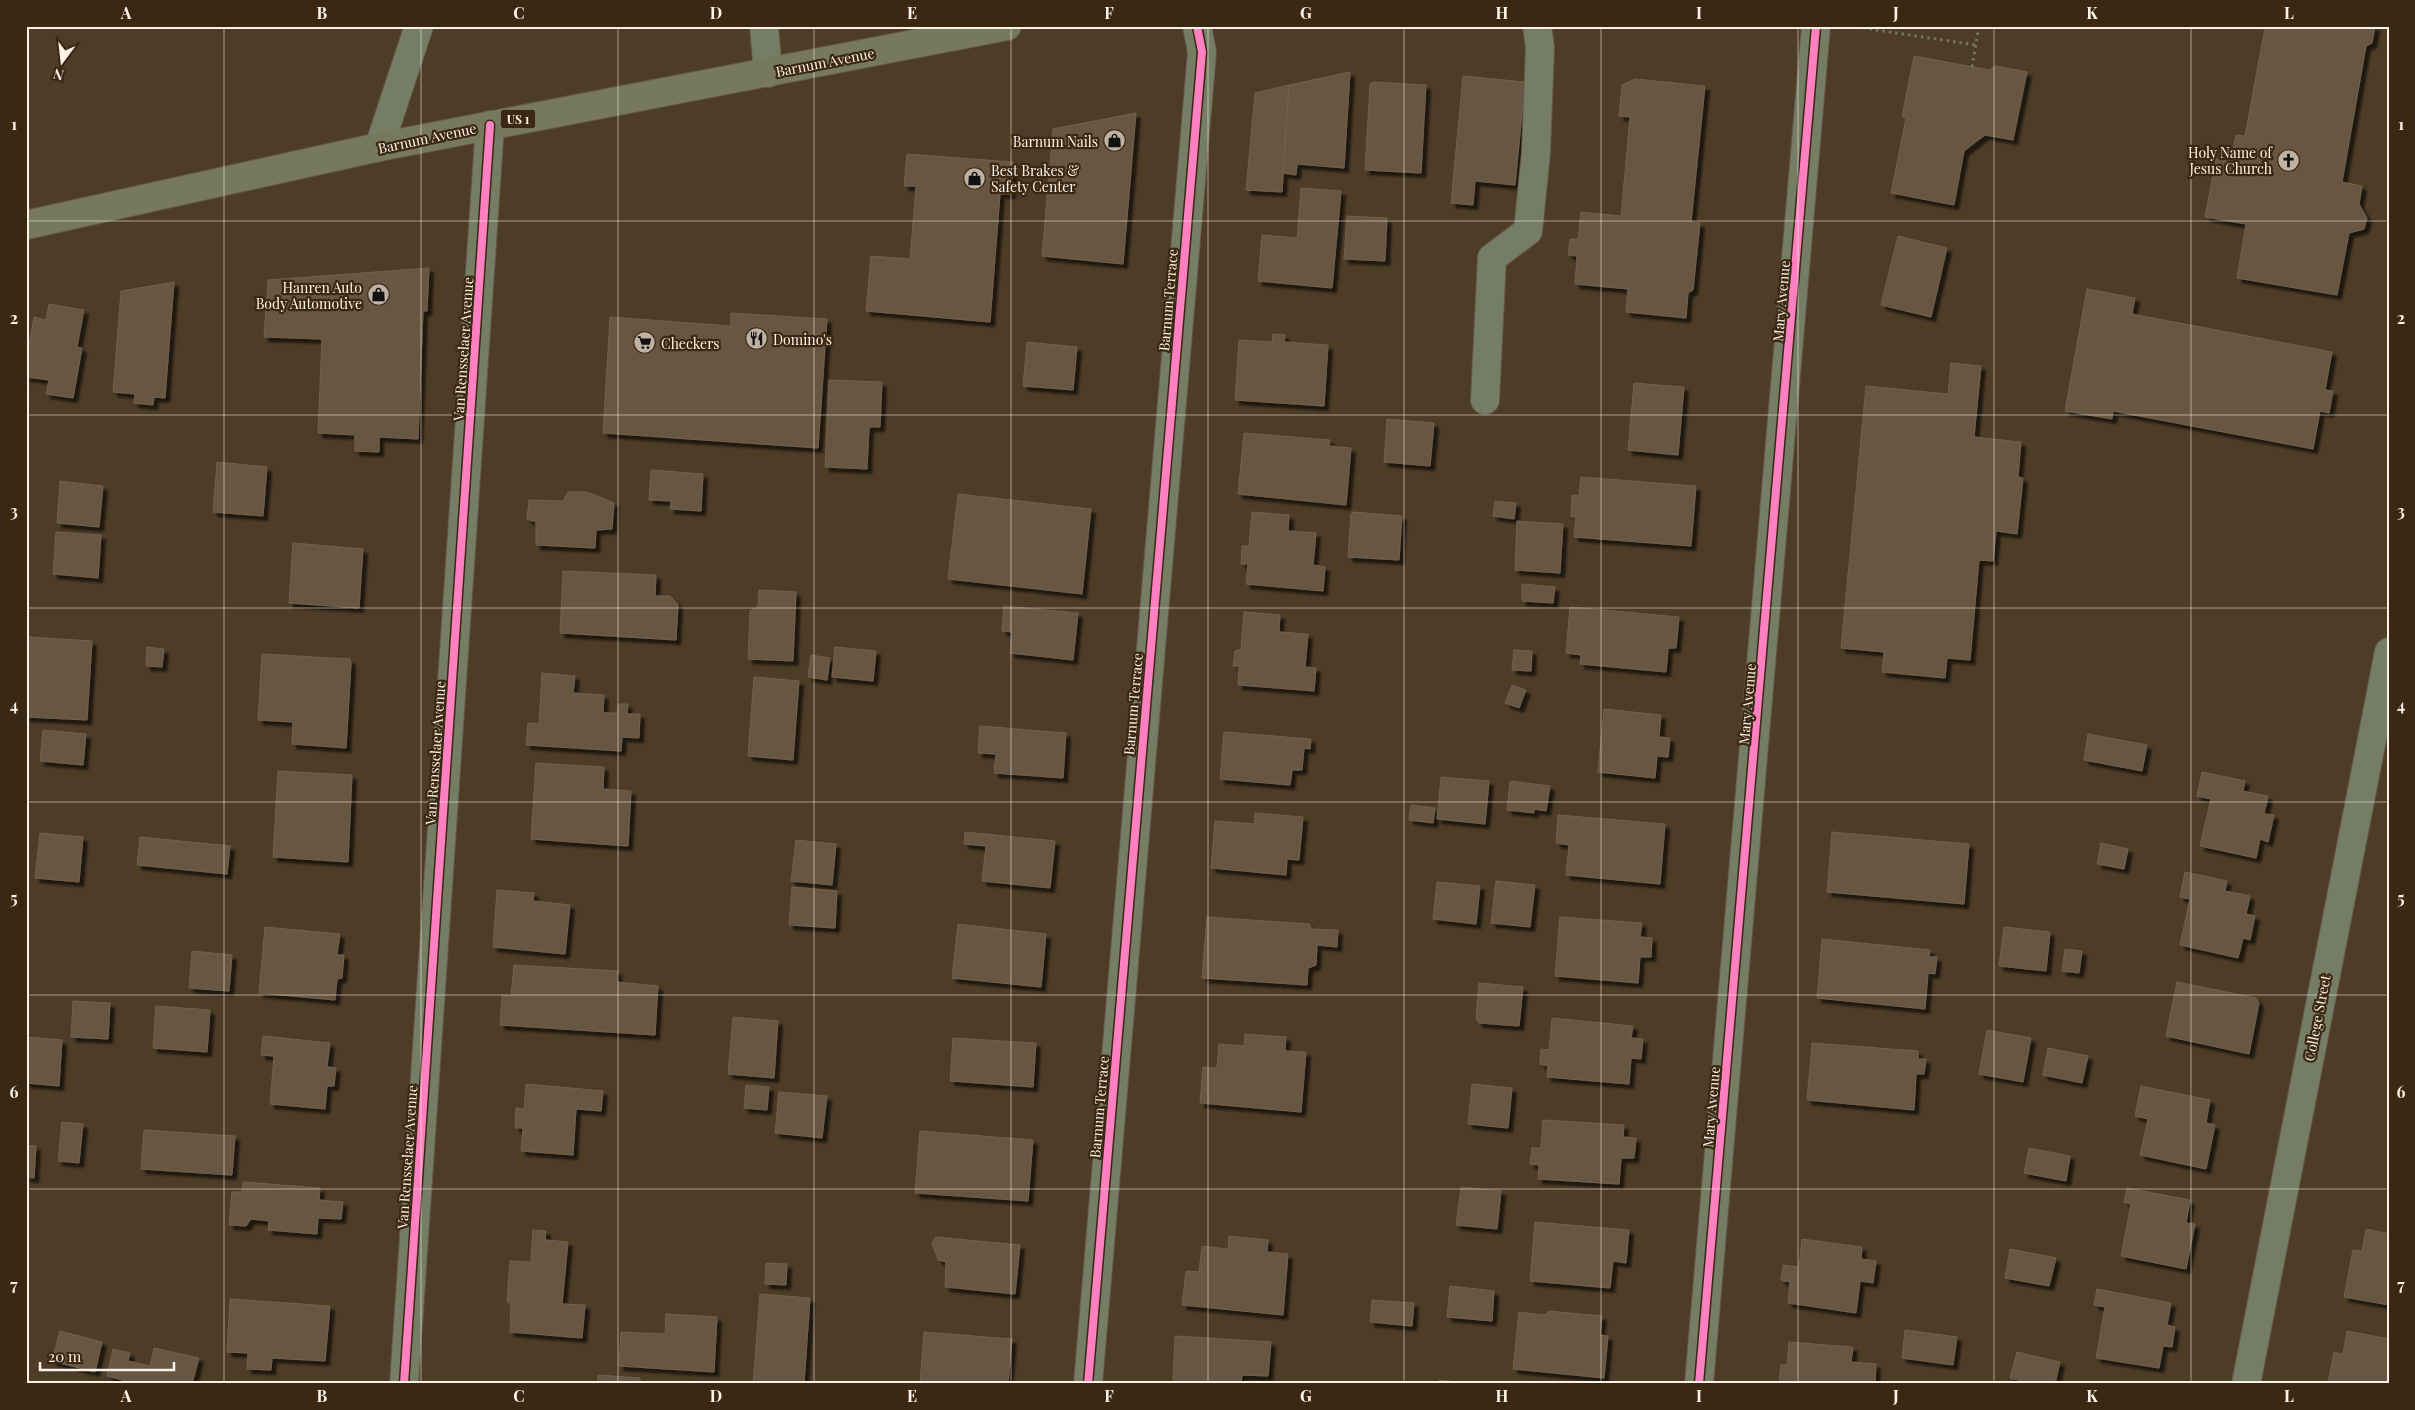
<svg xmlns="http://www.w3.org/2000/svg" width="2415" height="1410" font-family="'Playfair Display',serif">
<defs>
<filter id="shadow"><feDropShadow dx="4.5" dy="4.5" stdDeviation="1" flood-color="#0009"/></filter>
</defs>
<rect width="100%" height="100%" fill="#4d3c26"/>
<!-- building -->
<path fill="#665643" stroke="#71614e" filter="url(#shadow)" d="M2263,26H2375L2372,43L2366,46L2342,182L2362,186L2359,204L2367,218L2364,229L2349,233L2337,295L2237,278L2246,224L2205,217L2216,159L2231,162L2236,135L2245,136L2265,28Z
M1914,56L1989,70L1996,66L2027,72L2013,140L1985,135L1964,151L1954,205L1891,193L1906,118L1902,117Z
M1350,72L1344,168L1297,164L1296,175L1283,173L1289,85Z
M1463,76L1525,82L1515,185L1475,181L1473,205L1451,203Z
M1635,79L1705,86L1691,222L1700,223L1693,290L1688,293L1686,318L1626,312L1628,289L1575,284L1577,256L1568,255L1570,239H1578L1581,212L1621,216L1630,117L1619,116L1622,85Z
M1373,82L1426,85L1421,173L1365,170L1370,84Z
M1289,85L1282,192L1246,190L1255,93Z
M1136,113L1123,264L1042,256L1053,129Z
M907,154L1013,162L1011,194H1000L990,322L866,311L871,256L910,259L916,186H904Z
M1301,188L1341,191L1332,288L1258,281L1262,235L1297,238Z
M1347,216L1387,218L1385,261L1344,259Z
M1898,236L1947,248L1931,317L1881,305Z
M429,268L427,311H423L418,439L379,437V452L355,451V435L318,433L322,339L264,337L268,280Z
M174,282L165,398L154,397L153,405L134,403L135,394L113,392L121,291Z
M2087,289L2135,298L2132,314L2332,352L2325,390L2333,391L2329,413L2320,411L2313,449L2113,411L2112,419L2065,411Z
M49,304L84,310L77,347L82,348L73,398L46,394L49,380L26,377V361L34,317L46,320Z
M731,313L827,319L818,448L603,433L610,317L731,326Z
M1273,334L1285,335L1284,342L1328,345L1324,406L1235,400L1239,340L1272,342Z
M1027,342L1077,347L1073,390L1023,386Z
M1951,363L1981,366L1974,437L2021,442L2018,477L2023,478L2017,534L1996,531L1993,561L1979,560L1970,660L1947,658L1945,678L1882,672L1884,652L1841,648L1866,386L1948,394Z
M829,380L882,382L880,427H869L867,469L825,467Z
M1634,383L1684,387L1678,455L1628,450Z
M1387,419L1434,423L1430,466L1384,462Z
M1244,433L1330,440L1329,446L1351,448L1346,505L1238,494Z
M217,462L267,467L263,516L213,512Z
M651,470L703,474L701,511L670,509L671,501L649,500Z
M1581,477L1696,486L1691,546L1574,537L1576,517L1571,516L1572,495L1579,496Z
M60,481L103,486L99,527L57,523Z
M568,492H587L614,503L612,529L596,530L595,548L536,545V522L527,519L529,500L563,501Z
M958,494L1091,509L1082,594L948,579Z
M1495,501L1516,503L1514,519L1493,516Z
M1252,512L1289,515L1288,531L1316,533L1313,565L1325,567L1323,591L1246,584L1248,564H1241L1242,546H1249Z
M1353,512L1402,516L1399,560L1348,557L1351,514Z
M1517,521L1563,524L1560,573L1515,570Z
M56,532L101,535L98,578L53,574Z
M293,543L363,549L359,608L289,603Z
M563,571L656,575L655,596H670L678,604L676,640L560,633Z
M1522,584L1555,587L1553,603L1522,601Z
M759,590L796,592L793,661L748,659L750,611L758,607Z
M1004,606L1078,613L1073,660L1010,653L1012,632L1002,631Z
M1570,607L1679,617L1676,648H1668L1666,672L1580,664L1581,655L1566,653Z
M1244,612L1280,615L1279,632L1308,634L1305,667L1316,668L1314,691L1238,685L1239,666H1233L1235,651L1241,649Z
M29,637L92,641L87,720L26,717V646H29Z
M147,647L164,649L162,667L146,666Z
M835,647L876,651L873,681L832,677Z
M1514,650L1532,651L1531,671L1512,670Z
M262,654L350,659L351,664L346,748L292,744L293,722L258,720Z
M811,655L830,658L827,680L808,677Z
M542,673L575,676L573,693L604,695L603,713H617L618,704H628L627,714H640L639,738L622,737L621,751L526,745L528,723L539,724Z
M754,677L799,681L793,760L748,756Z
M1512,685L1526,690L1519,708L1505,703Z
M1604,709L1661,715L1659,737L1670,738L1668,757L1657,756L1655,778L1598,772Z
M980,726L1066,733L1063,778L994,773L996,754L978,753Z
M43,730L86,734L83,765L40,761Z
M1224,732L1311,739L1310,749L1304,748L1302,770H1292L1290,785L1220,779Z
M2088,734L2147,745L2142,771L2084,760Z
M536,763L604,767L603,789L631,791L628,846L531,839Z
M278,771L352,775L348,862L273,857Z
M2202,772L2245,781L2243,791L2268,796L2264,814L2274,815L2268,842L2260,839L2256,858L2200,846L2211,799L2197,796Z
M1441,777L1489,781L1485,824L1437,819Z
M1510,781L1550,786L1546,811L1534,809V813L1507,810Z
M1411,805L1435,808L1433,823L1409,820Z
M1255,813L1303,817L1299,860L1287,859L1286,875L1211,868L1215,821L1254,824Z
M1558,815L1665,824L1660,884L1566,875L1569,845L1556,843Z
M965,832L1055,841L1050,888L982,881L986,846L964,844Z
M1832,832L1969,844L1964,904L1827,892Z
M40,833L83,837L79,882L35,878Z
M140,837L230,846L227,874L137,865Z
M796,840L836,844L832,885L791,881Z
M2101,843L2128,849L2124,869L2097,864Z
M2185,872L2227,881L2225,891L2250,896L2246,914L2255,916L2250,940L2243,938L2238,958L2180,945L2190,899L2180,897Z
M1496,881L1535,885L1530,927L1491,923Z
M1437,882L1480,886L1476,924L1433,919Z
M792,887L837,891L835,928L789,925Z
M497,890L534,893L533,901L570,905L565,954L493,947Z
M1207,917L1309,924L1312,929L1338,930L1337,947L1317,945L1316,965L1308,968L1307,985L1202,978Z
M1560,917L1642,923L1640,937L1652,938L1651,957H1640L1638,983L1555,976Z
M958,924L1046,934L1041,987L952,978Z
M265,927L340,934L337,955H344L342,978L337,979L335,1000L259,993Z
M2004,927L2050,932L2046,971L1999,966Z
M1822,939L1930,950L1929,957H1937L1935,974L1928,973L1925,1009L1817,998Z
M2065,949L2082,951L2079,973L2062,971Z
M192,951L232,955L229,991L189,988Z
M514,965L617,971V982L658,986L655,1035L500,1025L502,995L511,996Z
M2177,982L2256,998L2259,1003L2249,1054L2166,1036Z
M1479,983L1523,987L1519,1026L1479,1023L1476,1018Z
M73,1001L110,1003L108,1039L71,1037Z
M156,1006L210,1010L207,1052L153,1048Z
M733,1017L778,1021L774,1078L728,1074Z
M1552,1018L1633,1026L1631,1038L1643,1039L1641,1059L1631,1058L1629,1084L1547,1077L1548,1066L1540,1064L1541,1049L1549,1050Z
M1987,1030L2031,1038L2023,1082L1979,1074Z
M1245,1034L1286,1037L1285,1051L1306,1052L1301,1112L1200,1103L1203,1067L1217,1068L1219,1044L1244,1046Z
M263,1036L330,1043L327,1067L336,1068L334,1086H327L325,1109L270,1104L274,1056L261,1055Z
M26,1037L62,1040L59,1086L26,1083Z
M953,1038L1036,1043L1033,1087L950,1081Z
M1812,1043L1918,1051V1059H1926L1924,1074H1916L1914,1110L1807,1100Z
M2048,1048L2088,1056L2082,1083L2043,1075Z
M526,1084L603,1091L601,1111L576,1109L573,1155L521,1151L523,1128H515L516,1108L524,1109Z
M1472,1084L1512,1088L1508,1128L1468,1124Z
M746,1085L769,1087L767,1110L744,1108Z
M2141,1086L2210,1100L2206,1123L2215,1125L2206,1169L2140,1155L2148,1119L2135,1116Z
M779,1092L827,1096L822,1138L775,1133Z
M1543,1120L1624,1125L1623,1137L1636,1138L1634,1158H1621L1619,1184L1538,1179L1539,1165L1530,1164L1532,1148H1541Z
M62,1122L83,1124L79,1163L58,1161Z
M144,1130L235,1136L232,1175L141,1169Z
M920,1131L1033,1140L1028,1201L915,1193Z
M26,1145L36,1146L34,1178L26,1177Z
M2029,1148L2070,1156L2066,1181L2024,1173Z
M243,1182L320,1188L319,1200L343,1202L341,1219L318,1218L317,1234L268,1230L269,1221L251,1219L246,1226L229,1225L232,1192H242Z
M1461,1187L1501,1191L1497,1229L1456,1225Z
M2127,1188L2190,1200L2186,1223L2195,1224L2186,1269L2121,1256L2131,1204L2124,1202Z
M1535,1222L1629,1230L1626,1263L1613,1261L1610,1288L1530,1281Z
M2366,1229L2389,1234V1305L2344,1297L2353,1250L2362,1251Z
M533,1230L546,1231L545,1240L568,1242L562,1304L585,1305L582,1338L510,1332L511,1306L507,1301L510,1261L531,1262Z
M1229,1236L1268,1240L1267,1252L1288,1254L1283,1315L1182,1305L1186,1271L1199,1272L1202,1246L1228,1249Z
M936,1237L1020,1245L1015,1294L945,1287L946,1262L938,1260L932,1243Z
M1802,1239L1862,1247L1861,1259L1876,1261L1873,1283L1860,1281L1856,1313L1788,1303L1790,1282L1781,1280L1783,1265L1799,1267Z
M2010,1249L2056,1258L2049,1286L2005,1278Z
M766,1263L787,1264L786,1285L765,1284Z
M1450,1286L1494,1291L1492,1321L1447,1317Z
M2097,1289L2171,1303L2167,1325L2175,1327L2172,1347L2163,1346L2159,1368L2096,1358L2105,1307L2094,1305Z
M760,1294L810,1298L804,1384H753Z
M230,1299L330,1306L325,1361L272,1358L271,1370L247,1369L248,1353L227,1352Z
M1372,1300L1414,1303L1412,1326L1370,1322Z
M1549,1311L1602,1316L1600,1335L1608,1336L1604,1378L1513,1369L1519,1312L1545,1315Z
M666,1314L717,1317L714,1372L619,1366L621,1332L665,1334Z
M1905,1330L1957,1337L1953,1365L1902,1358Z
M60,1331L102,1342L95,1372L52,1361Z
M2347,1331L2389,1339V1384H2328L2334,1352L2343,1354Z
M924,1332L1012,1339L1008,1384H920Z
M1175,1336L1271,1342L1268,1376L1242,1375L1241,1384L1173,1383Z
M1789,1342L1853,1347L1851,1362L1876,1364L1875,1384H1779L1781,1365H1787Z
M154,1348L199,1358L192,1384H137L107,1376L113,1349L130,1353L128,1361L150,1366Z
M2017,1352L2060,1362L2055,1384H2033L2010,1378Z
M598,1375L640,1378V1384H597Z
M1439,1380L1477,1384H1438Z"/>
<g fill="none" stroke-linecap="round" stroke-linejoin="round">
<defs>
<path id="minor" d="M764,26L768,73
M379,147L419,26
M1485,400L1492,258L1528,231L1536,153L1540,47L1537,26
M404,1384L490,125
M1088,1384L1202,52L1197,26
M1699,1384L1816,26
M2246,1384L2389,652"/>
<path id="major" d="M26,225L379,147L1007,26"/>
</defs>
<!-- minor casing -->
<use href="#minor" stroke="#665848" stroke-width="30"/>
<!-- major casing -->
<use href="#major" stroke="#665848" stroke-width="30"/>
<!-- path -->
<path stroke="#757562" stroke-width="3" stroke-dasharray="2.5 4" stroke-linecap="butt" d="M1863,28L1976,45
M1972,67L1979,26"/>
<!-- minor -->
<use href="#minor" stroke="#757d65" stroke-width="28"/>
<!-- major -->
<use href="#major" stroke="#76795b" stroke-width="28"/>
<defs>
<path id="cycleway" d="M404,1384L490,125
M1088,1384L1202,52L1197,26
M1699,1384L1816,26"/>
</defs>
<!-- cycleway casing -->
<use href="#cycleway" stroke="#3a2812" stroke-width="11"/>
<!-- cycleway -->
<use href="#cycleway" stroke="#ff80c0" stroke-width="8"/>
</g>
<!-- grid -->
<path fill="none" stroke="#fcf2e7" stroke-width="1" stroke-opacity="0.55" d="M224,26V1384M421,26V1384M618,26V1384M814,26V1384M1011,26V1384M1208,26V1384M1404,26V1384M1601,26V1384M1798,26V1384M1994,26V1384M2191,26V1384M26,221H2389M26,415H2389M26,608H2389M26,802H2389M26,995H2389M26,1189H2389"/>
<!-- icons -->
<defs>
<symbol id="shop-disc" viewBox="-11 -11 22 22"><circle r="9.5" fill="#bfb2a3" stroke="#3a2812"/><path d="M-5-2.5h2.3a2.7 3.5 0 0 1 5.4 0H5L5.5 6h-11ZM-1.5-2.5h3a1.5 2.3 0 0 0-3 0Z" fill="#111"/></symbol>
<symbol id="church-disc" viewBox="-11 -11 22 22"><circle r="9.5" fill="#bfb2a3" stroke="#3a2812"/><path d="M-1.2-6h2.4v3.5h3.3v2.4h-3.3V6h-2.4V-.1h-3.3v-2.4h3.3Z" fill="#111"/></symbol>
<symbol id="restaurant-disc" viewBox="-11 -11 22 22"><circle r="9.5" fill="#bfb2a3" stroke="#3a2812"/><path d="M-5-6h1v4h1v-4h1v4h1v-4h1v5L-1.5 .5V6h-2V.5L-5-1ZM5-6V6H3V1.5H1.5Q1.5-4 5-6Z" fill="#111"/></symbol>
<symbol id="supermarket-disc" viewBox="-11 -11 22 22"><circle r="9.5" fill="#bfb2a3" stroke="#3a2812"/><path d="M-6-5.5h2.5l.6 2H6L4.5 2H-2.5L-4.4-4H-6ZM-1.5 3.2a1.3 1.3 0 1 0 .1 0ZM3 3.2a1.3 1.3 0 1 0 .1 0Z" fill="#111"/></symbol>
</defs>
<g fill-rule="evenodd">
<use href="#shop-disc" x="1102" y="128" width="25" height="25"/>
<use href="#church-disc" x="2276" y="148" width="25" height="25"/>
<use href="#shop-disc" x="962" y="166" width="25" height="25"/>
<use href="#shop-disc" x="366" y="282" width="25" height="25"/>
<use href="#restaurant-disc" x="744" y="326" width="25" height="25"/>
<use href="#supermarket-disc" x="632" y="330" width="25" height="25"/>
</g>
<g text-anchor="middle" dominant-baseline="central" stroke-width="4.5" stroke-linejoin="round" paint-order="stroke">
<!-- shield labels -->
<rect fill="#3a2812" stroke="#c2b5a7" stroke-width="1" x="500.5" y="109.5" width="35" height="19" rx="4"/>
<g font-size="12" font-weight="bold" fill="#fcf2e7">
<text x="518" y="119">US 1</text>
</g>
<!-- street labels -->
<g font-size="14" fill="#fcf2e7" stroke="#3a2812">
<text transform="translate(825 62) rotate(-11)">Barnum Avenue</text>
<text transform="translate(427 138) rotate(-12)">Barnum Avenue</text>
<text transform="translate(1168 300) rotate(-85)">Barnum Terrace</text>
<text transform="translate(1781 301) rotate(-85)">Mary Avenue</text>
<text transform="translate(463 349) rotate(-86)">Van Rensselaer Avenue</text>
<text transform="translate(1133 704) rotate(-85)">Barnum Terrace</text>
<text transform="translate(1747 704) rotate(-85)">Mary Avenue</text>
<text transform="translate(435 753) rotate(-86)">Van Rensselaer Avenue</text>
<text transform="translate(2317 1018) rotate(-79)">College Street</text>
<text transform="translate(1099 1107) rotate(-85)">Barnum Terrace</text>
<text transform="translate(1711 1107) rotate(-85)">Mary Avenue</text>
<text transform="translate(407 1157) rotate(-86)">Van Rensselaer Avenue</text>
</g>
<!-- poi labels -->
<g font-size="14" fill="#fcf2e7" stroke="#3a2812" text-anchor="end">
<text x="1098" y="141">Barnum Nails</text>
<text x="2272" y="152">Holy Name of<tspan x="2272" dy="16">Jesus Church</tspan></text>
<text x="991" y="170" text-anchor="start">Best Brakes &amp;<tspan x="991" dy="16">Safety Center</tspan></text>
<text x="362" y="287">Hanren Auto<tspan x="362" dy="16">Body Automotive</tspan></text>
<text x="773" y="339" text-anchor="start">Domino's</text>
<text x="661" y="343" text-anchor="start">Checkers</text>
</g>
</g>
<!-- border -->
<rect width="2415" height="1410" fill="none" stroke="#3a2812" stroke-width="55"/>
<!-- north arrow -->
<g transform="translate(62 62) rotate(195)" stroke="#3a2812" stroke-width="4" paint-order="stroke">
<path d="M0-4L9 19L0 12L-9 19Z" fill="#fcf2e7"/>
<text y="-8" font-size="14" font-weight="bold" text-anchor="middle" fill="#fcf2e7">N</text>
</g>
<!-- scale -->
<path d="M40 1362v8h134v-8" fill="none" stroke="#fcf2e7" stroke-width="2.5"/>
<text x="48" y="1362" font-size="15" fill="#fcf2e7" stroke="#3a2812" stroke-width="4" paint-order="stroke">20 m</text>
<rect x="28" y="28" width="2360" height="1354" fill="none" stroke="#fcf2e7" stroke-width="2"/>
<g font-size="16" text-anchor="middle" font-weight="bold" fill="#fcf2e7">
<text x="126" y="19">A</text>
<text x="322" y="19">B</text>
<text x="519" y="19">C</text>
<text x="716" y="19">D</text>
<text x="912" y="19">E</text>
<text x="1109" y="19">F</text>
<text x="1306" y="19">G</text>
<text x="1502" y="19">H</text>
<text x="1699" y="19">I</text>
<text x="1896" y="19">J</text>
<text x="2092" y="19">K</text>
<text x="2289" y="19">L</text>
<text x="14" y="130">1</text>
<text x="2401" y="130">1</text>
<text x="14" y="324">2</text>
<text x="2401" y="324">2</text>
<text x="14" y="517">3</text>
<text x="2401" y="517">3</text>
<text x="14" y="711">4</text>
<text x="2401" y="711">4</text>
<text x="14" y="904">5</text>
<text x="2401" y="904">5</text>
<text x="14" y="1098">6</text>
<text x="2401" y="1098">6</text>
<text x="14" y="1291">7</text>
<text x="2401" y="1291">7</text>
<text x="126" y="1402">A</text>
<text x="322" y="1402">B</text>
<text x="519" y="1402">C</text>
<text x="716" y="1402">D</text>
<text x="912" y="1402">E</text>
<text x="1109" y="1402">F</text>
<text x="1306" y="1402">G</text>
<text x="1502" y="1402">H</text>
<text x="1699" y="1402">I</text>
<text x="1896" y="1402">J</text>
<text x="2092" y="1402">K</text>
<text x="2289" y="1402">L</text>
</g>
</svg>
